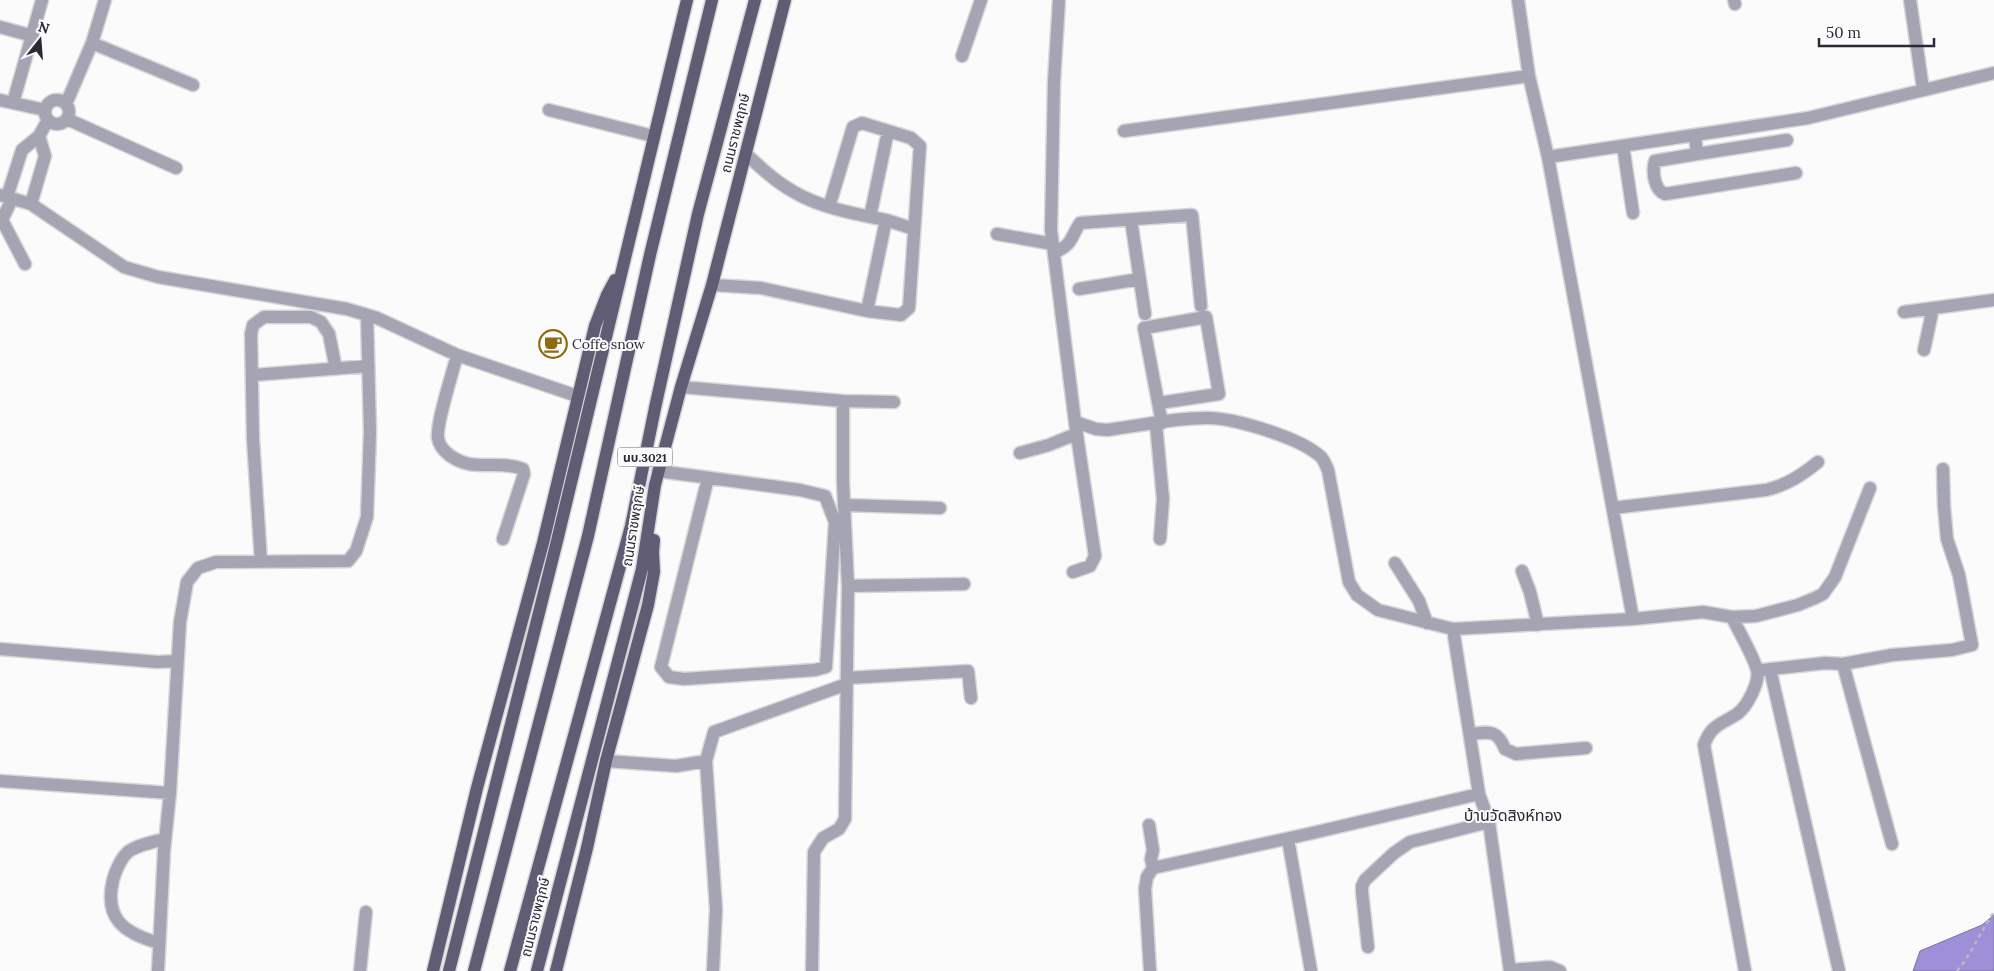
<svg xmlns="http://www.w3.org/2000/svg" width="1994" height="971" font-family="Lora,'Noto Sans Thai',serif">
<rect width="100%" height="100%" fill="#fbfbfb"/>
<!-- water -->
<path fill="#9d90d9" stroke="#7b71a8" d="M1994,915V971H1913L1920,951L1982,925Z"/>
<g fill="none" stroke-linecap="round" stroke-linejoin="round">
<defs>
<path id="minor" d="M1059,0L1054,82L1051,230L1075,422L1096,429L1107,430C1139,426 1178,417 1210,418C1237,419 1301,438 1321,457C1324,460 1326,466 1328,470L1349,582L1357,595L1378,610L1453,629L1633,619L1703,612L1732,617L1756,616L1798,605L1815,598L1823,594L1835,577L1870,488
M1518,0L1529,76L1548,157L1633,619
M1734,0L1735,4
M1910,0L1923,89
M0,27L33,36
M92,43L193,85
M962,56L981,0
M0,100L45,110
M45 112a12 12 0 1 1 24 0a12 12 0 1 1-24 0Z
M13,103L42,0
M66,104L92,43L105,0
M549,110L653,136
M67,119L176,168
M1124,131L1529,76
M1695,135L1697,154L1787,140
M1623,146L1633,213
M1697,154L1655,161C1652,171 1654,190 1665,194L1796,173
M1548,157L1808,118L1994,73
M0,195L31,204L124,267L158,277L347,309L377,318L457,355L577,396
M7,197L22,150L39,136L48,120
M12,199L2,220L25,264
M31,204L45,156L39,136
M829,207L853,127L862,123L911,138L920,146L909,308L901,315L867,311
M870,217L888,131
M886,220L914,229
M1131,220L1145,314
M997,234L1053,244
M1054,253C1074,243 1069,240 1080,223L1192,215L1201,306
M712,285L761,288L867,311L886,220C856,214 821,208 794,192C776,182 761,168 746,154
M1079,289L1140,279
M1904,312L1994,300
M1924,350L1933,308
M457,355C453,372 436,423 438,438C440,452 456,461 469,464C487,467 506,462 523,469L524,474L503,539
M253,375L368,366
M681,387L843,401V482L848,586L845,819L839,829L823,838L814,852L812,971
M843,401L894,402
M1159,403L1219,394L1206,317L1144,328L1162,423
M1156,424L1163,499L1160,539
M1020,453L1049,445L1076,434
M658,471L800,490L825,496L835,522L826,667L815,670L684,679L669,677L661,667L708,478
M844,505L940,508
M1613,508L1766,490C1787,485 1802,475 1818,462
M261,562L253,439L251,334L253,325L264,317H311L321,322L329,334L336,369
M1395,563L1419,601L1427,623
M1522,571L1530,592L1538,625
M1073,572L1090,566L1095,556L1075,422
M848,586L964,584
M1732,617C1738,630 1754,657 1757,670C1760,682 1747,707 1737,714C1720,725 1711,725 1704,745L1745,971
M1453,629L1479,794L1489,822L1510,971
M0,649L158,662L177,661
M1843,664L1892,655L1952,650L1972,645L1959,575L1947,539L1944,506L1943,469
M1770,669L1839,971
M1763,670L1825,663L1843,664L1892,844
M847,678L968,671L971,698
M1470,734C1489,732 1497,729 1505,749L1516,754L1586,748
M606,761L676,766L706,761L714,732L847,684
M706,761L716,909L713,971
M0,781L170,793
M1149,825L1153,850L1151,859L1153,868
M1288,839L1311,971
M159,943C123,933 104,918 113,880C115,872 121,858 128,852C137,845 153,842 165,839
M1368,947L1362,892V886L1365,880L1394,853L1410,842L1489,822
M1510,970L1550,967L1560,971
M158,971L164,851L170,793L180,622L187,582L198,568L216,562L348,561L356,551L367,517L370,432L367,315
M360,971L366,912
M1150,971L1145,889L1147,877L1153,868L1308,834L1479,794"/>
<path id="major" d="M433,971L477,788L543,543L595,326L607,295L615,280
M449,971L557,541L687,0
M474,971L588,536L650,255L712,0
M510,971L631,526L655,408L698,214L755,0
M537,971L642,569L655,485L681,387L712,285L785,0
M556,971L587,848L606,761L648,605L654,572L653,552L654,540"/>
</defs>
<!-- minor casing -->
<use href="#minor" stroke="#d6d5d8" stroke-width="15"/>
<!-- major casing -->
<use href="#major" stroke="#d6d5d8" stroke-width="15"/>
<!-- path -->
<path stroke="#b9b8bc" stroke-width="2.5" stroke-dasharray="4 4" stroke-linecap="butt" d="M1957,971C1972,953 1981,931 1994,912"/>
<!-- minor -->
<use href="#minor" stroke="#a5a4b2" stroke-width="12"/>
<!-- major -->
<use href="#major" stroke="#5f5c74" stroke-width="12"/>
</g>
<!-- icons -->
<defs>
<symbol id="cafe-ring" viewBox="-11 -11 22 22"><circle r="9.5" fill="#fbfbfb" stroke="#8f6b10" stroke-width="1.5"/><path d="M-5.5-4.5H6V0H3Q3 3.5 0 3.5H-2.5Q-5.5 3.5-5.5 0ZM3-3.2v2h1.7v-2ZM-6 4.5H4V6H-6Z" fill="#8f6b10"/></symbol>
</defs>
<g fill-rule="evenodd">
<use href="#cafe-ring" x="537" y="328" width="32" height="32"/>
</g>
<g text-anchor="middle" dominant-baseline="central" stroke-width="4" stroke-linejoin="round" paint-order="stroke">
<!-- shield labels -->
<rect fill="#fbfbfb" stroke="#696871" stroke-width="1" x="617.5" y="447.5" width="55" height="19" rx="4"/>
<g font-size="12" font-weight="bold" fill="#2b2936">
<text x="645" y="457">นบ.3021</text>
</g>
<!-- street labels -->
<g font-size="14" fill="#2b2936" stroke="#fbfbfb">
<text transform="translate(735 133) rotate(-76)">ถนนราชพฤกษ์</text>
<text transform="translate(633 526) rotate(-81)">ถนนราชพฤกษ์</text>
<text transform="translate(535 917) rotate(-76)">ถนนราชพฤกษ์</text>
</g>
<!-- poi labels -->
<g font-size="14" fill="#2b2936" stroke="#fbfbfb" text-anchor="start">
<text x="572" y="344">Coffe snow</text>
</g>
<!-- quarter labels -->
<g font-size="16" fill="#2b2936" stroke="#fbfbfb">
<text x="1513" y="815">บ้านวัดสิงห์ทอง</text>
</g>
</g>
<!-- north arrow -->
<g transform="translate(40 40) rotate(17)" stroke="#fbfbfb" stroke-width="4" paint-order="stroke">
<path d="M0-4L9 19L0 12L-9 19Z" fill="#2b2936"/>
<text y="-8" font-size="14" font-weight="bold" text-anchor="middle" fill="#2b2936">N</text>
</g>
<!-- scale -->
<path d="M1819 38v8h115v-8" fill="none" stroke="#2b2936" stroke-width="2.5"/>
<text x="1826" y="38" font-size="15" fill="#2b2936" stroke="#fbfbfb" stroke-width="4" paint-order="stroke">50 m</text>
</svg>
